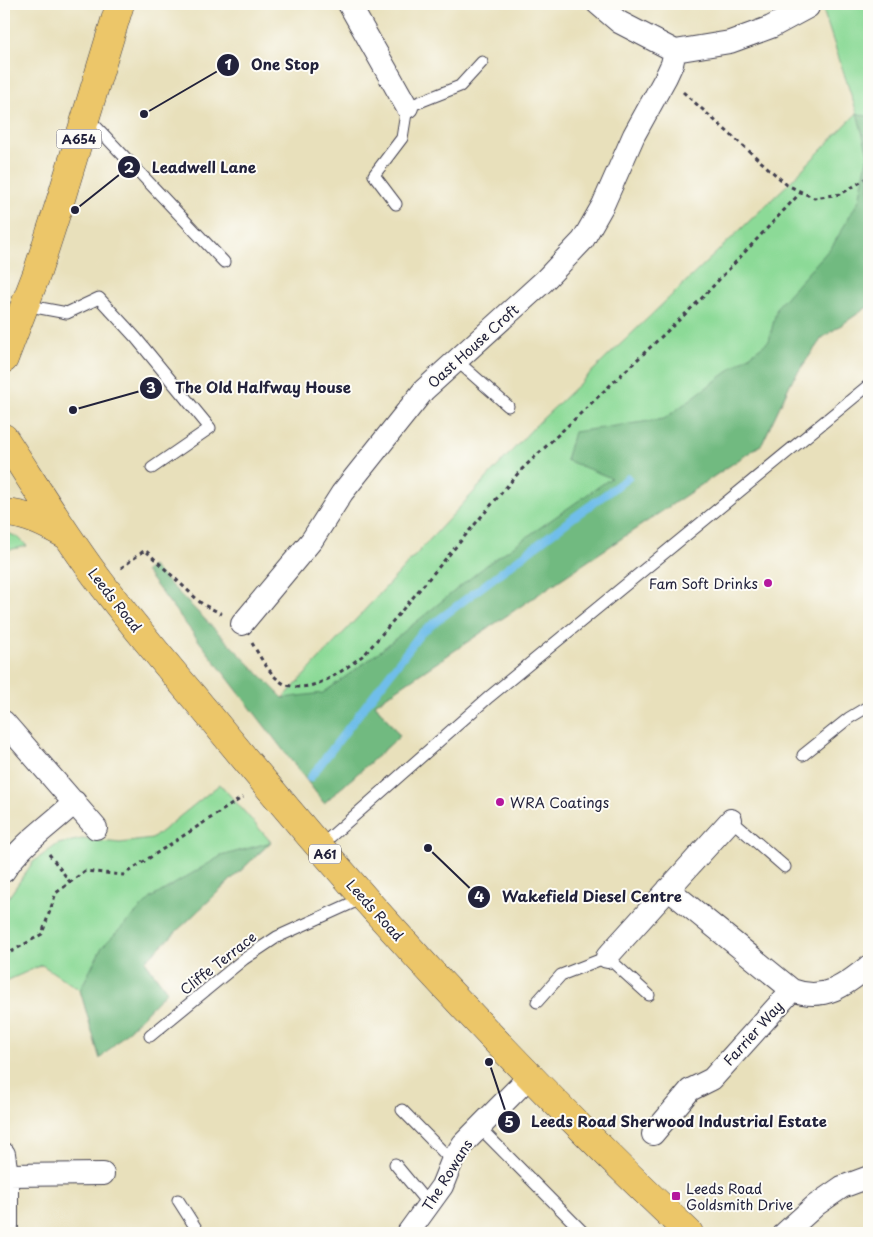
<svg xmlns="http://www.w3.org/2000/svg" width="873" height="1237" font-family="'Playpen Sans',sans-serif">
<rect width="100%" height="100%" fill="#fdfcf7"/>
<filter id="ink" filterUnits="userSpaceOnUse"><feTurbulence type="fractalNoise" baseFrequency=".02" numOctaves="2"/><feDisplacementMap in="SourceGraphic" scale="10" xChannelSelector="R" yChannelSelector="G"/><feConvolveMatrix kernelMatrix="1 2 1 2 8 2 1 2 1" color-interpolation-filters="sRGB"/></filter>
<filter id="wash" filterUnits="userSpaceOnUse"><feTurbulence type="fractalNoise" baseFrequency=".0096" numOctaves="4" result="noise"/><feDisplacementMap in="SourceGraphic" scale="20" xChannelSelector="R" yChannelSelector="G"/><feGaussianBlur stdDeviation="1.12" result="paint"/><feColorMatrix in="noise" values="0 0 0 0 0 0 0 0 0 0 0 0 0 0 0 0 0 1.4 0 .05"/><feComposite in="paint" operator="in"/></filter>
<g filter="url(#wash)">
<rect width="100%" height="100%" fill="#e8e0bb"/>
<!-- green -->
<path fill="#8cda97" stroke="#577e69" d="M821,4H869V306L822,338L791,382L762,444L375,704L400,736L324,803L262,721L534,427L787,185L857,113Z
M4,531L19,538L27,546L4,551Z
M220,784L271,842L145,961L167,991L100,1059L80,990L42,965L4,982V904L33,862L58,844L82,839L120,843L152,839Z"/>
<!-- forest -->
<path fill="#71ba80" stroke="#4a6e5e" d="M857,113L869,117V306L822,338L791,382L762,444L375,704L400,736L324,803L145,571L152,566L283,698L323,693L370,659L488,564L611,478L566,460L574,432L664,419L769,341L777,307L833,245L859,200L868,154Z
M271,842L145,961L167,991L100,1059L80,990L102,947L151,898L221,856Z"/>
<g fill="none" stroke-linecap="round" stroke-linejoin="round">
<!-- stream -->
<path stroke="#70beea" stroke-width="8" d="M310,778L421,633L574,517L628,478"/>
</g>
</g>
<g filter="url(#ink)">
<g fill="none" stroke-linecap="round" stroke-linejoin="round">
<defs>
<path id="service" d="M87,117L224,262
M396,204L374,175L402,138L407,107L460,86L482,62
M24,305L67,313L99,298L136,338L210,428L152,468
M456,360L508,406
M803,755L849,718L869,706
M731,820L785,867
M319,847L489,697L869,385
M537,1002L561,975L607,957L649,995
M150,1036L244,959L277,937L363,898
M402,1110L452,1161
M479,1127L584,1233
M395,1164L429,1205
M178,1200L199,1233"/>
<path id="minor" d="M349,4L407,107
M598,4L619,22L675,51L730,42L771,27L808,7
M242,624L312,540L342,493L424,390L544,281L583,240L603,205L634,135L666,77L672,64L675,51
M4,722L96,828
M4,871C22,843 51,825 75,802
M668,889L792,990
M607,957L731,820
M653,1134L690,1090L712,1079L792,990C824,1002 846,985 869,966
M4,1154L7,1175V1225L6,1233
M7,1175L103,1174
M408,1233L442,1186L452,1161L463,1144L529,1077
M785,1233L816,1205L842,1187L869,1177"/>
<path id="primary" d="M4,359L37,273L60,202L120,4
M4,438C36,487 66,537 101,583C135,628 172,671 208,714C357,897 517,1071 689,1233
M4,513C28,514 46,524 66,535"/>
</defs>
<!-- service casing -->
<use href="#service" stroke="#403e4e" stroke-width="13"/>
<!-- minor casing -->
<use href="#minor" stroke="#403e4e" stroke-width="24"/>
<!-- primary casing -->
<use href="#primary" stroke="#403e4e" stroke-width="29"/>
<!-- path -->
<path stroke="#403e4e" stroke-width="3" stroke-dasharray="4 4" stroke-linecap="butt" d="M683,92L787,185L814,198L841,194L869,177
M121,568L145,550L202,604L222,614
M252,643C259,655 273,681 287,685C315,694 343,670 365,654L520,471L701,299L801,192
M49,854L70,882
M4,956L42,934L56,893L85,871L123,875L243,797"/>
<!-- service -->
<use href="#service" stroke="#fff" stroke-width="11"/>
<!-- minor -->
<use href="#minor" stroke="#fff" stroke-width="22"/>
<!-- primary -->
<use href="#primary" stroke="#ecc669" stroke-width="28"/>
</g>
</g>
<!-- markers -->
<g fill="#b5179e" stroke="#fdfcf7" stroke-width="2">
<circle cx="768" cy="583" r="5"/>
<circle cx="500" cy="802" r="5"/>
<rect x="671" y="1191" width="10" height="10" rx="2.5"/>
</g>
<g text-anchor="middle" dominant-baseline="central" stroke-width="4" stroke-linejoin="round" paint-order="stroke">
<!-- shield labels -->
<g fill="#fdfcf7" stroke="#646373" stroke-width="1">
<rect x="56.5" y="129.5" width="45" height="19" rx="4"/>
<rect x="309" y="844.5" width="32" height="19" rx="4"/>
</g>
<g font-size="12" font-weight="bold" fill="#22223b">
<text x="79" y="139">A654</text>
<text x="325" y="854">A61</text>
</g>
<!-- street labels -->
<g font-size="14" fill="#22223b" stroke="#fdfcf7">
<text transform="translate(473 346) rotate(-42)">Oast House Croft</text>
<text transform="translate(115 600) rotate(52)">Leeds Road</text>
<text transform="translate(375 910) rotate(48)">Leeds Road</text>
<text transform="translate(218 963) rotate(-38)">Cliffe Terrace</text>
<text transform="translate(753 1033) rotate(-48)">Farrier Way</text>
<text transform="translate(447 1175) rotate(-58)">The Rowans</text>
</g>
<!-- poi labels -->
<g font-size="14" fill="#22223b" stroke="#fdfcf7" text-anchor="start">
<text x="758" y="583" text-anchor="end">Fam Soft Drinks</text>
<text x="510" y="802">WRA Coatings</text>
<text x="686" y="1188">Leeds Road<tspan x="686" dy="16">Goldsmith Drive</tspan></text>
</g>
</g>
<!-- callouts -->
<path fill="none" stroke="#22223b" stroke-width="2" d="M144 114L228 65M75 210L129 167M73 410L151 388M428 848L479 897M489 1062L509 1122"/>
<g fill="#22223b" stroke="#fdfcf7" stroke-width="2">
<circle cx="144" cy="114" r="5"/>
<circle cx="75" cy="210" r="5"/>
<circle cx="73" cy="410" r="5"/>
<circle cx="428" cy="848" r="5"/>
<circle cx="489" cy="1062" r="5"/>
<circle cx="228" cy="65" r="12"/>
<circle cx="129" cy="167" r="12"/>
<circle cx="151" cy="388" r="12"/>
<circle cx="479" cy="897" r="12"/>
<circle cx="509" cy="1122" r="12"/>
</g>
<g font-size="15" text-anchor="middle" font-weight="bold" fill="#fff">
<text x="228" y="70">1</text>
<text x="129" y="173">2</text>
<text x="151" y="393">3</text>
<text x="479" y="902">4</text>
<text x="509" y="1127">5</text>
</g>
<g font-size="15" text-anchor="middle" font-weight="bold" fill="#22223b" stroke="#fdfcf7" stroke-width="4" stroke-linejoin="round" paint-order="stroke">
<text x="285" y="70">One Stop</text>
<text x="204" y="173">Leadwell Lane</text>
<text x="263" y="393">The Old Halfway House</text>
<text x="592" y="902">Wakefield Diesel Centre</text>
<text x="679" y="1127">Leeds Road Sherwood Industrial Estate</text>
</g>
<!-- margin -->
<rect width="873" height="1237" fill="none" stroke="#fdfcf7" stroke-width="20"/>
</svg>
